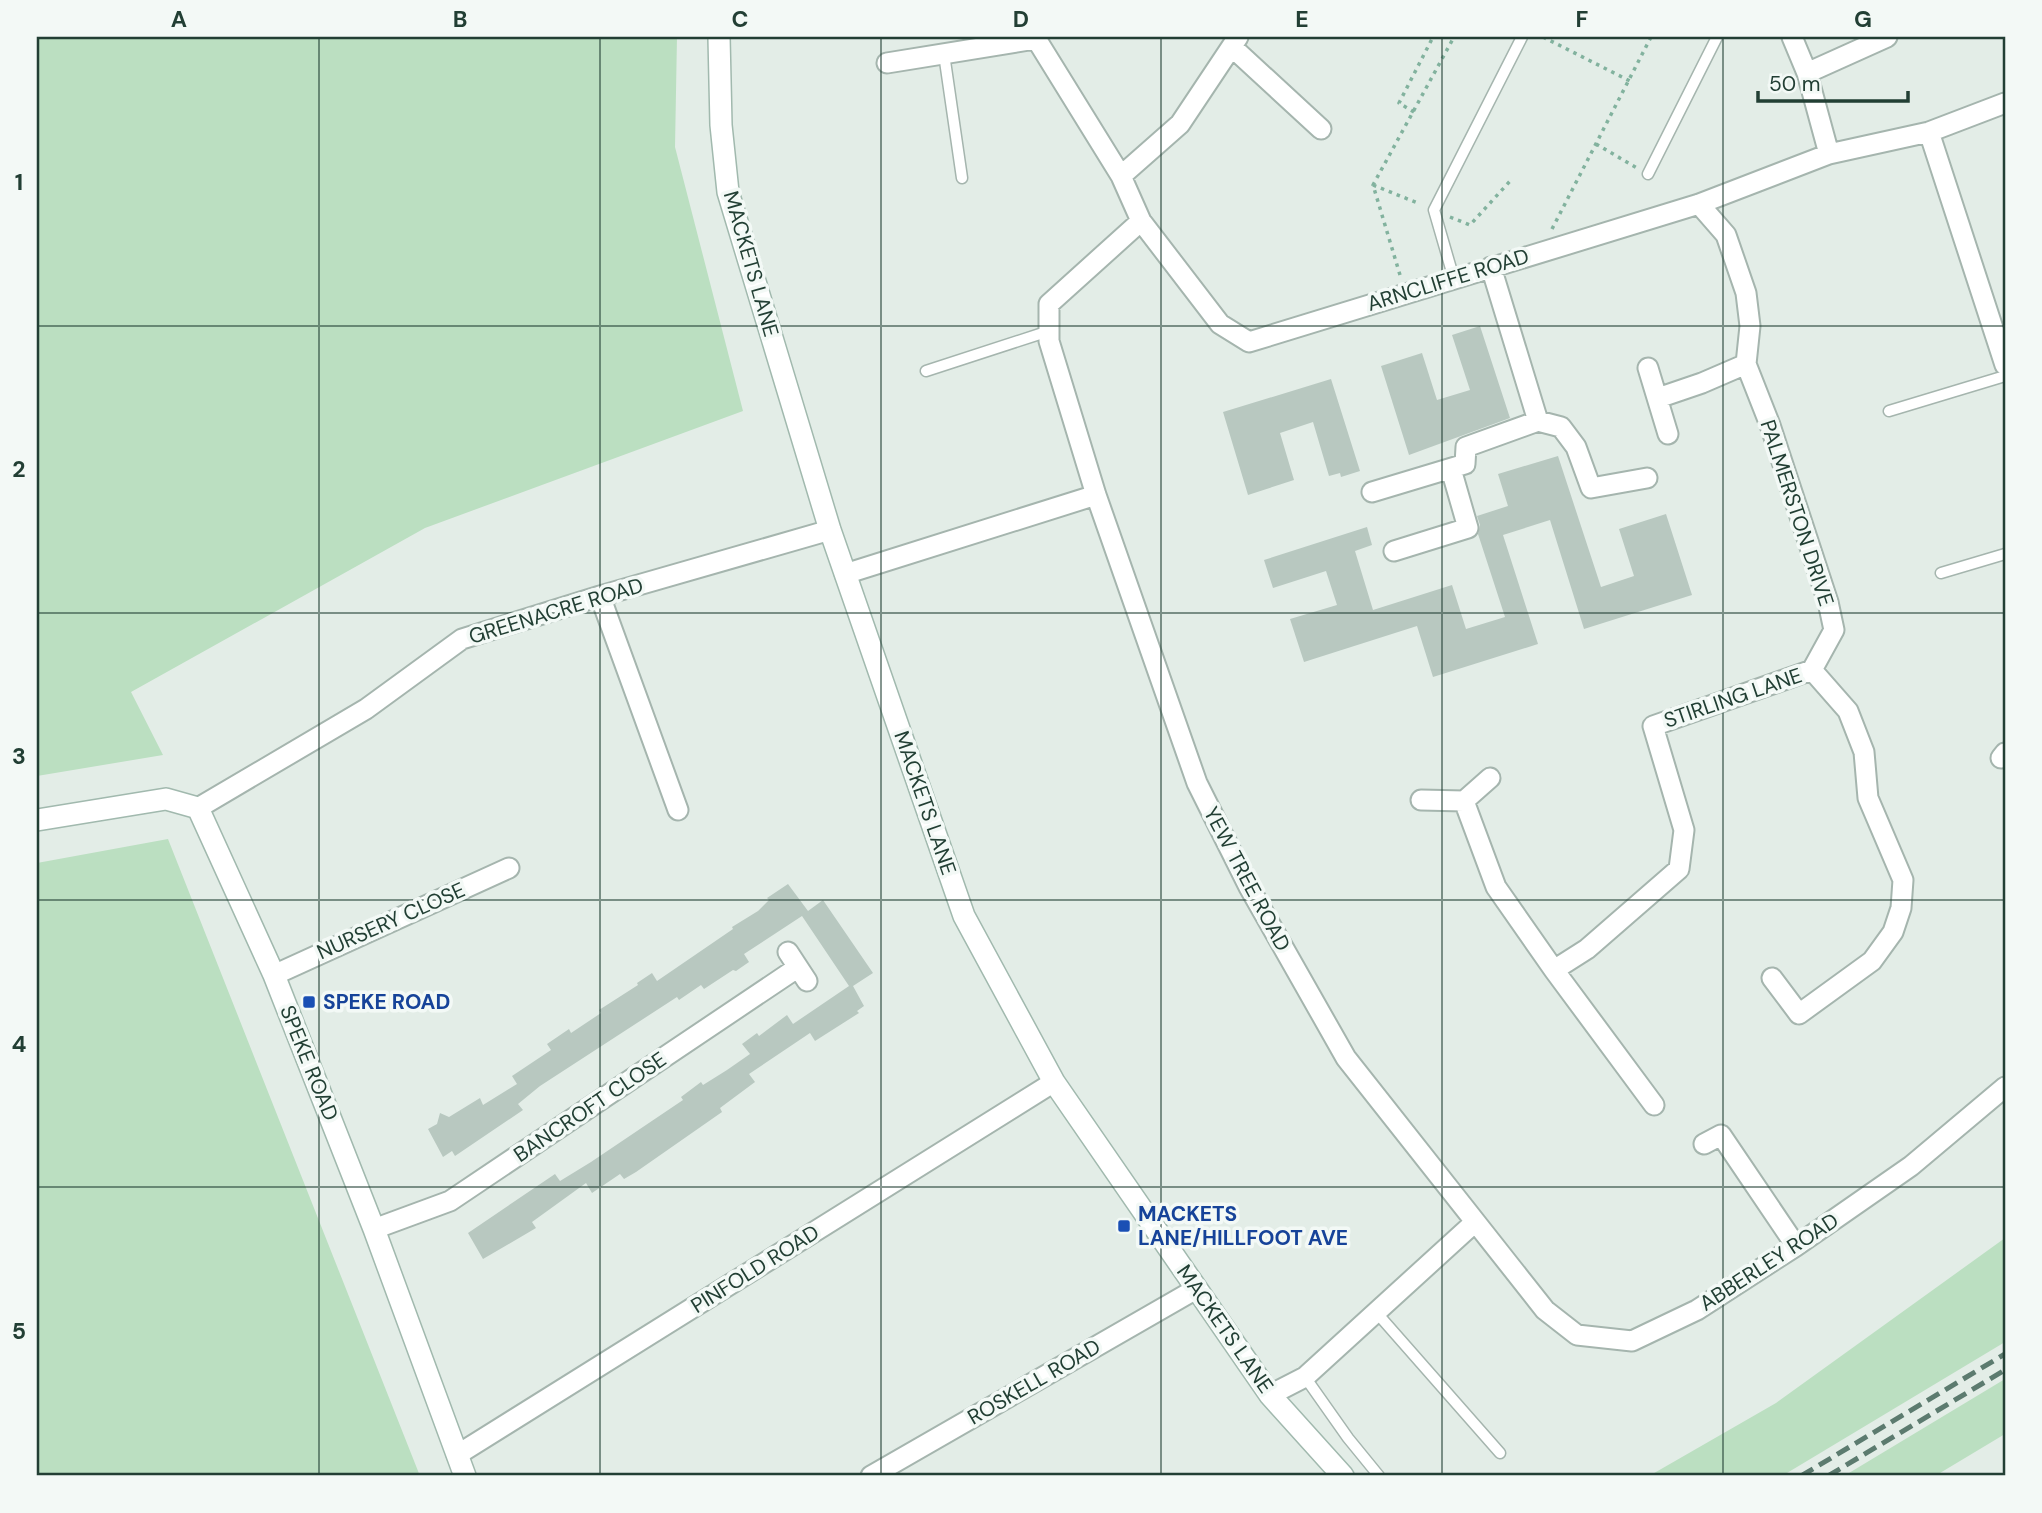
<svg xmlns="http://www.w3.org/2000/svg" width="2042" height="1513" font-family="'DM Sans',sans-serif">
<rect width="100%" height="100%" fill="#e3ede7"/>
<!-- green -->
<path fill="#bbdfc1" d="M37,37H677L675,147L743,411L425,528L131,692L163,755L37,776Z
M168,839L420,1476H37V863Z
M2005,1238V1342L1782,1476H1649L1776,1403Z
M2005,1379V1434L1935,1476H1844Z"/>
<!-- building -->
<path fill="#b8c8c0" d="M1480,326L1510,418L1409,455L1381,366L1422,353L1437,400L1470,390L1452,335Z
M1331,379L1360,471L1341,477L1340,473L1329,476L1313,422L1280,433L1294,480L1248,495L1223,412Z
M1558,456L1601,587L1634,576L1619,529L1666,514L1692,595L1584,629L1550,520L1503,535L1538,644L1433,677L1417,626L1304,662L1290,619L1337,605L1326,571L1273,588L1264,560L1367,527L1372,545L1355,551L1373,610L1452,585L1466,629L1505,617L1478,534L1480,525L1477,516L1508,506L1498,474Z
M788,884L808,911L823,900L873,973L853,986L864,1006L857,1011L859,1013L815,1041L810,1033L749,1074L755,1082L720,1108L722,1112L636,1172L624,1179L620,1174L592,1193L586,1183L532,1222L536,1228L483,1259L468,1233L555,1174L560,1181L591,1162L683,1100L681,1097L701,1082L703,1085L727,1070L750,1054L742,1044L757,1033L759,1036L787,1015L793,1024L849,986L802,916L744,954L749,962L736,971L733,970L704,989L701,985L679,1000L677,997L540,1086L518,1104L523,1110L455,1156L452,1151L443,1157L428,1129L437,1124L440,1113L449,1117L480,1098L483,1105L517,1084L512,1076L551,1050L547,1044L569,1029L571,1033L601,1013L599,1010L638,985L637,983L652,973L657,981L733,929L732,927L758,911L769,900L767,898Z"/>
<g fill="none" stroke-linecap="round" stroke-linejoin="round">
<defs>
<path id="lane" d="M944,54L962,178
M1648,174L1717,37
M1454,279L1434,210L1522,37
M926,371L1049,331
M1889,411L2005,376
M1941,573L2005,554
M1376,1312L1500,1453
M1305,1377L1348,1438L1379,1476"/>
<path id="street" d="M1035,37L1121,176L1141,221L1220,324L1249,342L1699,204L1829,154L1929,132L2005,103
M1792,37L1807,73L1829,154
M1232,47L1321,129
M887,63L1035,39
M1807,73L1887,37
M1929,132L2005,365
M1121,176L1180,124L1238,37
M1699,204L1726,235L1746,293L1750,326L1746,364L1770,425L1828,602L1834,630L1812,670L1848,711L1864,752L1868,798L1903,880L1901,908L1893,932L1872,961L1799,1014L1772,978
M1141,221L1049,304V341L1096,495L1197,783L1249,887L1346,1058L1545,1310L1577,1335L1632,1341L1697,1310L1796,1246L1911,1166L2005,1087
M1648,368L1668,434
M1658,398L1702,383L1746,364
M1538,421L1561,427L1576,447L1591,488L1647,478
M1372,492L1465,464L1466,447L1538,421L1491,267
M1394,551L1468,528L1451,469
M845,574L1096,495
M600,596L678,810
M2001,758L2005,753
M1421,800L1464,801L1490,778
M1464,801L1496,887L1554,970L1587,949L1679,869L1684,830L1653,726L1812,670
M198,808L366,709L462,639L600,596L830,530
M788,952L807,981
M1554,970L1654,1105
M274,975L509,868
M1704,1144L1721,1135L1796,1246
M374,1229L450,1201L797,968
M1270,1395L1305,1377L1474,1223
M457,1455L1054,1082
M871,1476L1196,1289"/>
<path id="secondary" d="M719,37L721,125L728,192L830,530L964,916L1054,1082L1270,1395L1343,1476
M37,820L166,799L198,808L274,975L374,1229L465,1476"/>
</defs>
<!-- lane casing -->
<use href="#lane" stroke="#a5b5ae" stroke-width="13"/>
<!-- street casing -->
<use href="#street" stroke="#a5b5ae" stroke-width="23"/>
<!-- secondary casing -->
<use href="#secondary" stroke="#a1b9ae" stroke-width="24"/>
<!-- path -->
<path stroke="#82b29e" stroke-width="3.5" stroke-dasharray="3.5 5" stroke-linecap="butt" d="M1543,37L1630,81
M1414,112L1399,103L1433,37
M1596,144L1637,168
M1373,185L1420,204
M1450,217L1470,225L1511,180
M1552,229L1651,37
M1400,275L1373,185L1454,37"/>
<!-- lane -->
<use href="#lane" stroke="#fff" stroke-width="10"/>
<!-- street -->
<use href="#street" stroke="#fff" stroke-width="19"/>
<!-- secondary -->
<use href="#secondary" stroke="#fff" stroke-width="21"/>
<!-- rail -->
<path stroke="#5c7b6f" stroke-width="5" stroke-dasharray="14 7" stroke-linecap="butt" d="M1801,1476L2005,1354
M1828,1476L2005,1370"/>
</g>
<!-- grid -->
<path fill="none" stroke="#223f34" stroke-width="2" stroke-opacity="0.55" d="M319,37V1476M600,37V1476M881,37V1476M1161,37V1476M1442,37V1476M1723,37V1476M37,326H2005M37,613H2005M37,900H2005M37,1187H2005"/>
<!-- markers -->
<g fill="#1a4fb4" stroke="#f3f9f6" stroke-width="2.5">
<rect x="302" y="995" width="14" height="14" rx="3.5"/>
<rect x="1117" y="1219" width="14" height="14" rx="3.5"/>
</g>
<g text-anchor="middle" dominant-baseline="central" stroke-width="7" stroke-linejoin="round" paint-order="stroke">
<!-- street labels -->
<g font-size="21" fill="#223f34" stroke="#f3f9f6">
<text transform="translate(751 264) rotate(74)">MACKETS LANE</text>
<text transform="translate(1448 280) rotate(-17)">ARNCLIFFE ROAD</text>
<text transform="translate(1797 513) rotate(72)">PALMERSTON DRIVE</text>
<text transform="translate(556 611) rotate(-17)">GREENACRE ROAD</text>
<text transform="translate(1733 698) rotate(-19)">STIRLING LANE</text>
<text transform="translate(925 803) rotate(71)">MACKETS LANE</text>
<text transform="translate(1247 879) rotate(62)">YEW TREE ROAD</text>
<text transform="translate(391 921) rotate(-24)">NURSERY CLOSE</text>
<text transform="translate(309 1063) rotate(68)">SPEKE ROAD</text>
<text transform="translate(590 1107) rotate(-34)">BANCROFT CLOSE</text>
<text transform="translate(1769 1262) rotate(-33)">ABBERLEY ROAD</text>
<text transform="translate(755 1269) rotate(-32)">PINFOLD ROAD</text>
<text transform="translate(1225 1329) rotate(55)">MACKETS LANE</text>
<text transform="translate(1034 1382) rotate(-30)">ROSKELL ROAD</text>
</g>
<!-- transit labels -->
<g font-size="21" font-weight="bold" fill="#164399" stroke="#f3f9f6" text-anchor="start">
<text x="323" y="1002">SPEKE ROAD</text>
<text x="1138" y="1214">MACKETS<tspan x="1138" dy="24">LANE/HILLFOOT AVE</tspan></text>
</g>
</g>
<!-- border -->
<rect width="2042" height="1513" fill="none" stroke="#f3f9f6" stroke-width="77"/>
<!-- scale -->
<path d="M1758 91v10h150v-10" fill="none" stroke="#223f34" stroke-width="3.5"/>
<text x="1769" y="91" font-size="21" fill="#223f34" stroke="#f3f9f6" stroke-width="5" paint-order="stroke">50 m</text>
<rect x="38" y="38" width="1966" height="1436" fill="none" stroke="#223f34" stroke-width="2.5"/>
<g font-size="23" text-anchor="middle" font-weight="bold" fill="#223f34">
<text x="179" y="27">A</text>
<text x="460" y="27">B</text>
<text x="740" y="27">C</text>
<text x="1021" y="27">D</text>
<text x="1302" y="27">E</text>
<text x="1582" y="27">F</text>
<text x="1863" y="27">G</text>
<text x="19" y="190">1</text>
<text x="19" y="477">2</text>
<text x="19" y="764">3</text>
<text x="19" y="1052">4</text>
<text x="19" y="1339">5</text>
</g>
</svg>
